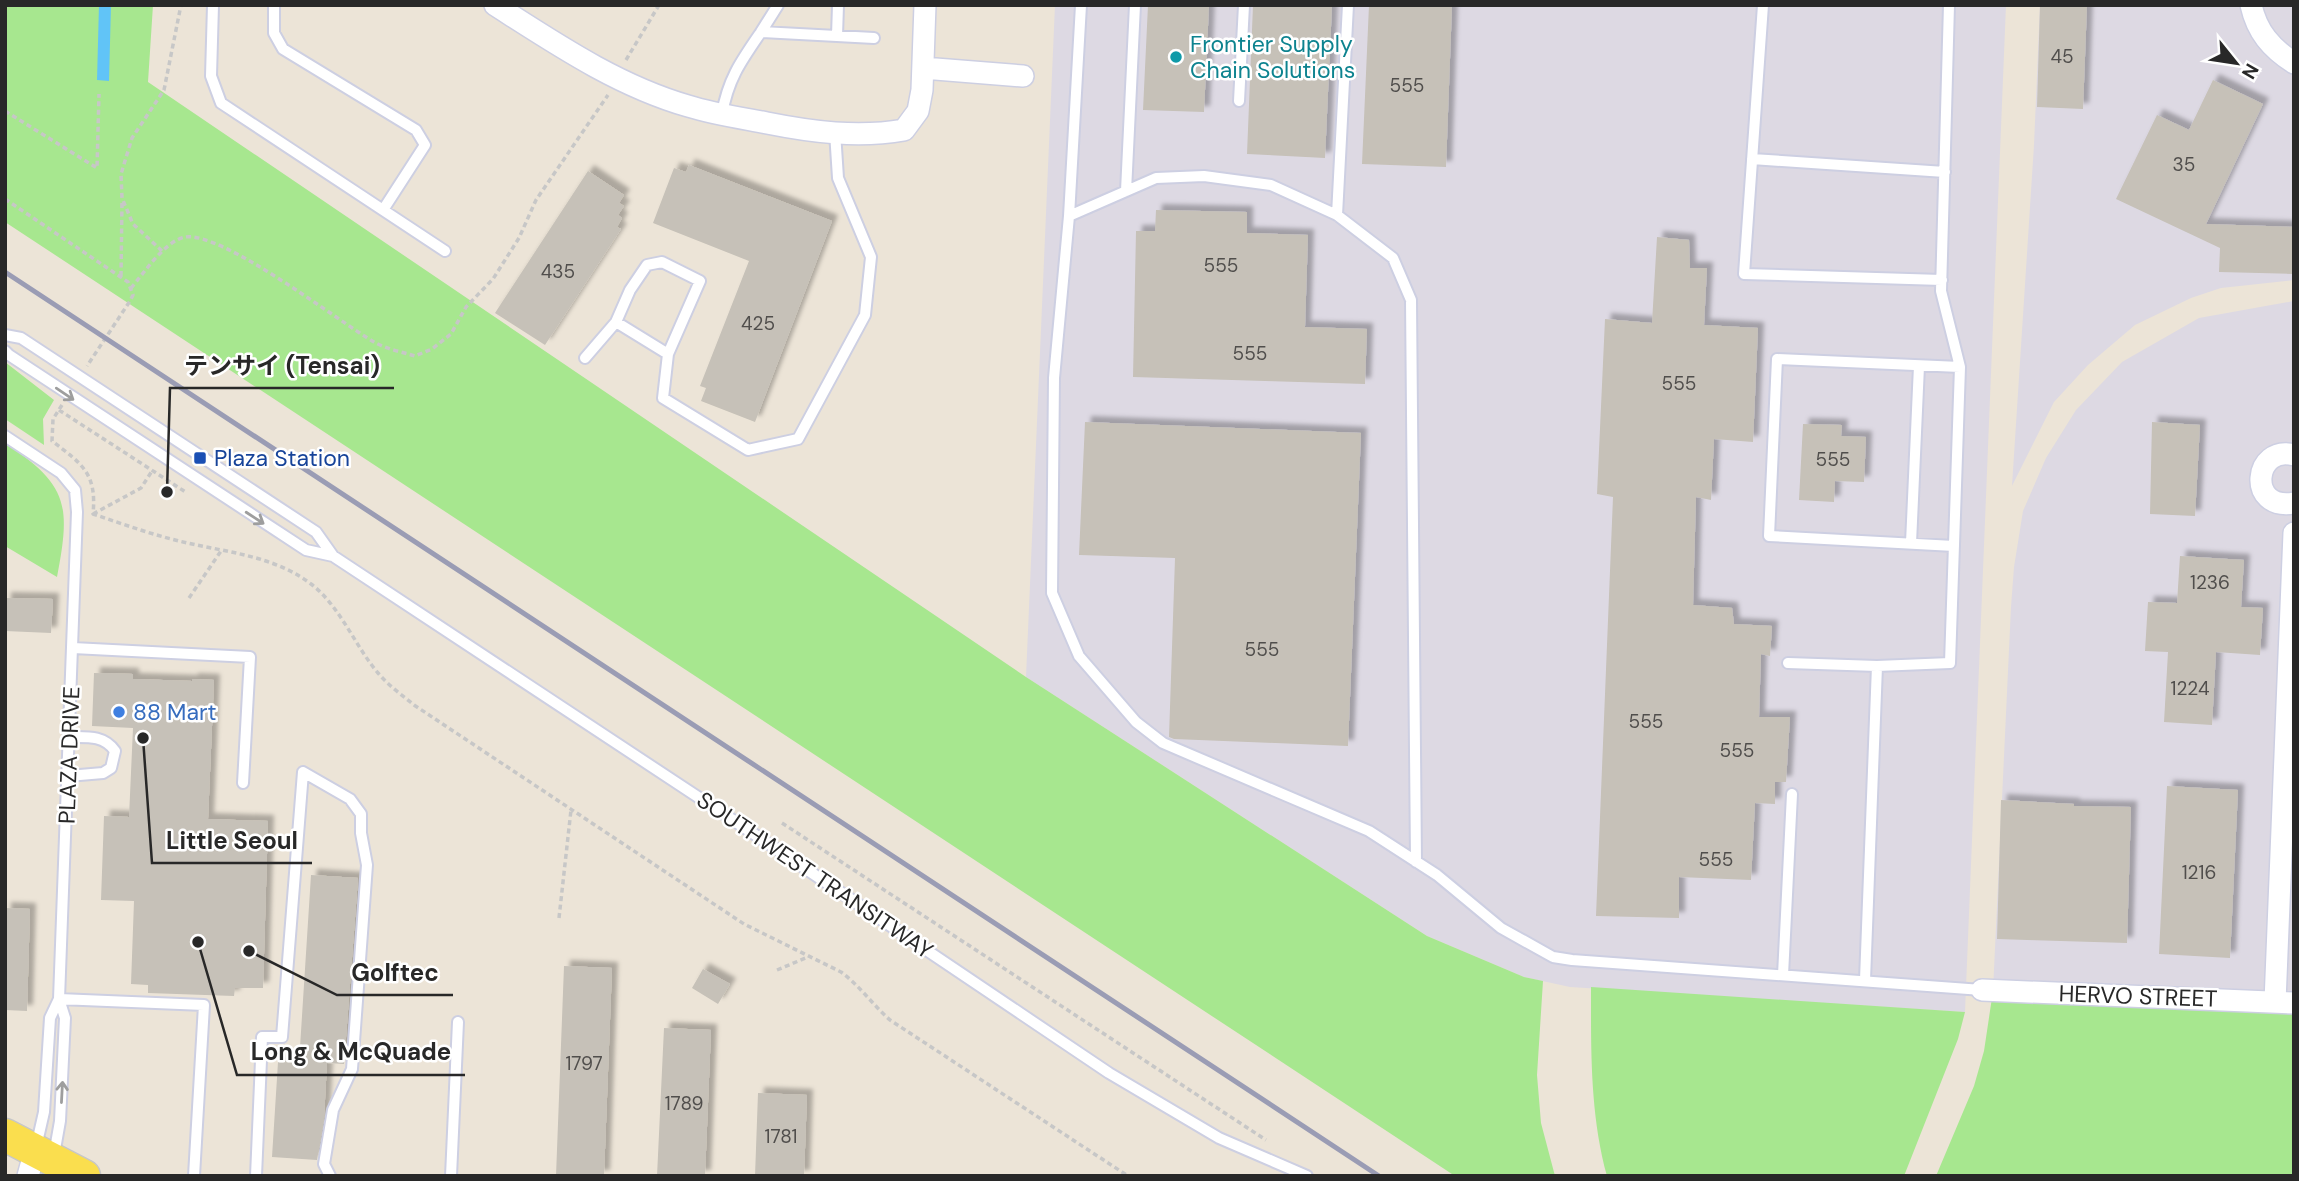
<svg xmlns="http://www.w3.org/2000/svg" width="2299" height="1181" font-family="'DM Sans','Noto Sans JP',sans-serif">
<defs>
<filter id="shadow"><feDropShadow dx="6" dy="-6" stdDeviation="2" flood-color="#0004"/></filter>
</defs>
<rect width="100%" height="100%" fill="#ece4d7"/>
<!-- industrial -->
<path fill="#ddd9e3" d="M1055,5H2006L1965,1012L1570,987L1524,977L1427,936L1026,677Z
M2040,5H2294V280L2221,288L2191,298L2135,325L2088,365L2054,402L2012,486L2034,145Z
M2294,301V1003L1993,991L2011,607L2014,567L2023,511L2046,458L2076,410L2122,362L2199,318Z"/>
<!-- green -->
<path fill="#a7e78f" d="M5,5H153L148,82L1026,677L1427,936L1524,977L1543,981L1537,1075L1541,1123L1555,1176H1455L5,222Z
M5,362L54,400L43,419L44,445L5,419Z
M5,443C68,485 71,504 57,577L5,546Z
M1591,987L1965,1012L1958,1039L1904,1176H1607C1590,1114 1591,1051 1591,987Z
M1993,991L2294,1003V1176H1936L1974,1086L1984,1051Z"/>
<!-- water -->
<path fill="#61c4f7" d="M99,5H111L109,81L97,80Z"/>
<!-- building -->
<path fill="#c6c1b8" filter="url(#shadow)" d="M1148,5H1209L1204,112L1143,110Z
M1253,5H1332L1325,158L1247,154Z
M1369,5H1452L1446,167L1362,164Z
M2040,5H2087L2083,109L2037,107Z
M2213,80L2263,104L2206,224L2294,227V274L2219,272L2220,248L2116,199L2157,115L2189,130Z
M689,165L832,221L755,422L701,401L706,388L700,386L749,261L653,223L674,168L686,172Z
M588,171L624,195L619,203L624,206L618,215L622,218L617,227L621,229L545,345L495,313Z
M1156,210L1247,212V233L1308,235L1305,327L1367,329L1365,384L1133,377L1136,231H1155Z
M1657,237L1689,240L1690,268H1707L1704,325L1758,328L1753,442L1714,439L1711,500L1696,497L1693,605L1732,608L1734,624L1772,626L1770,656L1761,654L1759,717H1790L1786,782H1775V804L1755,803L1751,880L1679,877V918L1596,916L1613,497L1597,494L1605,319L1652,323Z
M1085,422L1361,433L1348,746L1174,739L1169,737L1175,558L1079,555Z
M2152,422L2200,425L2195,516L2150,514Z
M1803,424L1842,425L1841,436L1866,437L1864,482L1835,481L1834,502L1799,500Z
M2180,556L2244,560L2241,607L2263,608L2260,655L2216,652L2212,725L2164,722L2168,652L2145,651L2148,602L2177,603Z
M5,598L53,599L51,633L5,631Z
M94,673L133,674V679L192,681V679L214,680L208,819L268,821L263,988H235L234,996L148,993V985L131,984L134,901L101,900L104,816L129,817L133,728L92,726Z
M2167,786L2238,790L2230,958L2159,954Z
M2001,800L2074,804V806L2131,807L2127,943L1997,939Z
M311,875L358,878L344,1064L327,1063L324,1118L317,1160L272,1157L278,1062L299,1063Z
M5,908L30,909L27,1011L5,1010Z
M564,966L612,968L604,1176H556Z
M703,969L730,984L718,1004L692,988Z
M664,1028L711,1030L705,1176H657Z
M758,1093L807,1095L804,1176H755Z"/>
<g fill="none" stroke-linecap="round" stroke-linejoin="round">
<defs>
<path id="service" d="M213,5L211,76L221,103L445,251
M274,5V33L283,49L416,130L425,145L383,210
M1081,5L1069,216L1054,378L1052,593L1079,656L1136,722L1163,743L1369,831L1437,875L1501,928L1553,957L1572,960L1982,990
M1763,5L1744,274L1942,280
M1949,5L1941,291L1960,367
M761,32L778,5
M837,36L838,5
M1239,101L1244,5
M722,114C728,79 741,61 761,32L874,38
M1752,159L1945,172
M1126,191L1135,5
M1337,215L1348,5
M1069,216L1156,178L1204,176L1271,185L1337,215L1393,258L1411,300L1416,862
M5,335L21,338L316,532L333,556L754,834L1109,1073L1219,1138L1307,1176
M5,351L9,355L306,550L333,556
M668,354L616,322L630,290L647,265L662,262L700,281L668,354L663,398L748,450L798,439L865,315L871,257L838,178L835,132
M585,358L616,322
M5,436L61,473L75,490L77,512L59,999L50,1018L44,1112L36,1147
M1911,543L1919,366
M73,648L250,657L243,783
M1788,663L1877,666
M68,776L103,773L111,768L115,751C104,735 87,737 69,737
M1783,975L1792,794
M1865,980L1877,666L1950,663L1960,367L1777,359L1769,536L1954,546
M59,999L204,1005L194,1176
M54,1155L60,1121L65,1018L59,999
M256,1176L262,1037H282L303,772L350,799L361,814V833L367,865L352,1069L333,1110L324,1164L330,1176
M451,1176L458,1022"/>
<path id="minor" d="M495,5C556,44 618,86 688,106C714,114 741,118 767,123C812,132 858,138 904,130L918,111L922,90L925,5
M2251,5C2257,32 2271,48 2294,63
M923,68L1023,76
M2294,455C2254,444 2246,511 2294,503
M1982,990L2294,1003
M2275,1002L2294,533
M28,1176L35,1150"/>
<path id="primary" d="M5,1135L84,1176"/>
</defs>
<!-- service casing -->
<use href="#service" stroke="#cdcfe2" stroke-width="14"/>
<!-- minor casing -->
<use href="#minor" stroke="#cdcfe2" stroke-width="24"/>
<!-- primary casing -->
<use href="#primary" stroke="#c7c7c7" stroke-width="35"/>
<!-- path -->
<path stroke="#c7c7c7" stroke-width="3.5" stroke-dasharray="5 3.5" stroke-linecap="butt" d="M626,60L659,5
M5,111L97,168L99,94
M5,199L128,282L133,295L130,301L87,366
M162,251L133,224L122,198L121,174L132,138L164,90L181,5
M121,276L122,201
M131,288C144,273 165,241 185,237C222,231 338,321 374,342C386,349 402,352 415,356L432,349L451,334L466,307L493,279L519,238L536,200L608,95
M62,405L53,419L52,441C82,464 97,473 93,514C120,523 147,533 175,540C221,552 272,554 311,584C340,606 355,646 378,673C389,686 402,695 414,705L744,924L841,972C859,985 873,1005 890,1020L1128,1176
M59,410L187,493
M93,514L141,488L152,471
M189,598L221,551
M782,823L1266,1140
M559,918L571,810
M777,970L808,957"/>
<!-- service -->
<use href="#service" stroke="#fff" stroke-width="10"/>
<!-- minor -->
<use href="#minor" stroke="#fff" stroke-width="21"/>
<!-- primary -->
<use href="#primary" stroke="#fade4e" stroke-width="32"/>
<!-- rail -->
<path stroke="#9a9cb4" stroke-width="5" d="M5,272L1379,1176"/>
</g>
<!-- one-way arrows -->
<defs><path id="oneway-shaft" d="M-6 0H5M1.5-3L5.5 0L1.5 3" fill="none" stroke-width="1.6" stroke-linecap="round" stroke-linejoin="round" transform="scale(1.75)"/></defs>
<g stroke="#9e9e9e">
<use href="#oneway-shaft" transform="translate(65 394) rotate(34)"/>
<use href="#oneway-shaft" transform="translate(255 518) rotate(33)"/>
<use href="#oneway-shaft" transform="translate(62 1092) rotate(-87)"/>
</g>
<!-- markers -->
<circle fill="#0f9aa8" stroke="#fff" stroke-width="2.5" cx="1176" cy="57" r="7"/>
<rect fill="#1a4fb4" stroke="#fff" stroke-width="2.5" x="193" y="451" width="14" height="14" rx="3.5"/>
<circle fill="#3f7fe0" stroke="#fff" stroke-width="2.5" cx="119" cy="712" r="7"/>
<g text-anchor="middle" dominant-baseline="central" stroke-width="5" stroke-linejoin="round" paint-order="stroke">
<!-- number labels -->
<g font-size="19" fill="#504e4c">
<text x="2062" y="56">45</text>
<text x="1407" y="85">555</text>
<text x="2184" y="164">35</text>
<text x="1221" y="265">555</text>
<text x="558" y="271">435</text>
<text x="758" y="323">425</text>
<text x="1250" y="353">555</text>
<text x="1679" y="383">555</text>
<text x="1833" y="459">555</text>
<text x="2210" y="582">1236</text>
<text x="1262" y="649">555</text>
<text x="2190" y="688">1224</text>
<text x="1646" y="721">555</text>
<text x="1737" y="750">555</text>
<text x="1716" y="859">555</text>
<text x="2199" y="872">1216</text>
<text x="584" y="1063">1797</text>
<text x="684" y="1103">1789</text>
<text x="781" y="1136">1781</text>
</g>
<!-- culture labels -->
<g font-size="23" fill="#0d838f" stroke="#fff" text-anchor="start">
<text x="1190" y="44">Frontier Supply<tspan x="1190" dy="26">Chain Solutions</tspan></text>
</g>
<!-- transit labels -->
<g font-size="23" fill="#164399" stroke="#fff" text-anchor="start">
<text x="214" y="458">Plaza Station</text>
</g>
<!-- shop labels -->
<g font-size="23" fill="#366cbe" stroke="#fff" text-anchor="start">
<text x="133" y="712">88 Mart</text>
</g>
<!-- street labels -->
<g font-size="23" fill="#282828" stroke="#fff">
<text transform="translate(69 755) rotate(-88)">PLAZA DRIVE</text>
<text transform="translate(815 875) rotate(34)">SOUTHWEST TRANSITWAY</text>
<text transform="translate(2138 996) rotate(2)">HERVO STREET</text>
</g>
</g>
<!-- callouts -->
<path fill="none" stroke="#282828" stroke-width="2.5" d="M167 492L170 388H394M143 738L152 863H312M249 951L337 995H453M198 942L237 1075H465"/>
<g fill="#282828" stroke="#fff" stroke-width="2.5">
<circle cx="167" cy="492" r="7"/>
<circle cx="143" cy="738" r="7"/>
<circle cx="249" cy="951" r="7"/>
<circle cx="198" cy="942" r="7"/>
</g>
<g font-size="24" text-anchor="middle" font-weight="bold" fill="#282828" stroke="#fff" stroke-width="5" stroke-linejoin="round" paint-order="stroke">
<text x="282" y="374">テンサイ (Tensai)</text>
<text x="232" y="849">Little Seoul</text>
<text x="395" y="981">Golftec</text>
<text x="351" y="1060">Long &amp; McQuade</text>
</g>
<!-- border -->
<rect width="2299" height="1181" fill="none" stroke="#282828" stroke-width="14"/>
<!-- north arrow -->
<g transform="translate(2236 63) rotate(120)" stroke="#ffffff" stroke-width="5" paint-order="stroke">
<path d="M0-5L12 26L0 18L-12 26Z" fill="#282828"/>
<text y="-10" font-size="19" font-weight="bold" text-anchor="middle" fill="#282828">N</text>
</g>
</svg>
